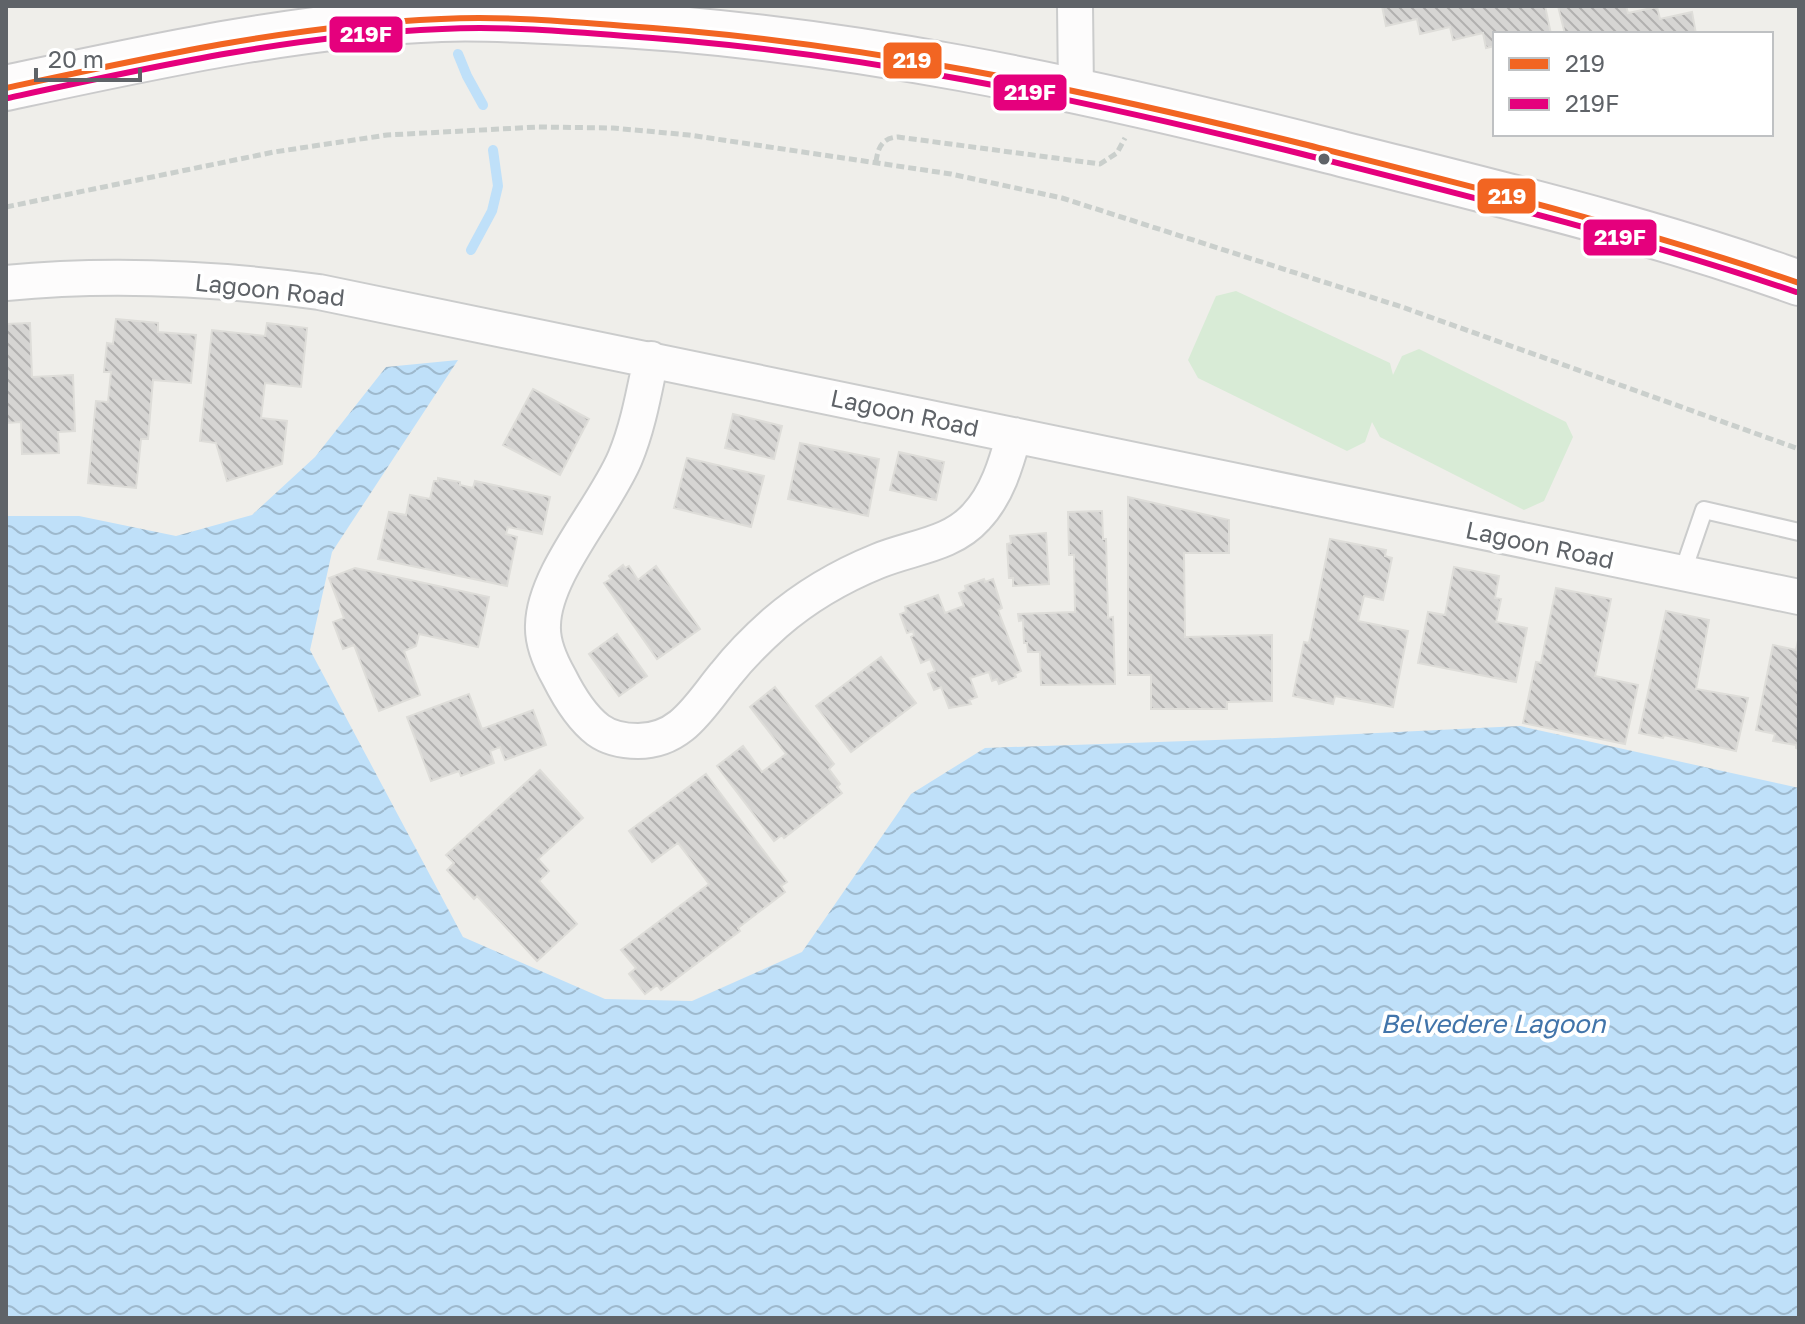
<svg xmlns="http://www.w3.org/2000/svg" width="1805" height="1324" font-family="'Golos Text',sans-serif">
<defs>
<pattern id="water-waves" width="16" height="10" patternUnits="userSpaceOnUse" patternTransform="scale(2)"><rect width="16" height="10" fill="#bfe0f9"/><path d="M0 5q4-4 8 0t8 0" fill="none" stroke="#9eb9cd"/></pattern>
<pattern id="building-back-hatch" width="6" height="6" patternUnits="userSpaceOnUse" patternTransform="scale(2)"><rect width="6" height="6" fill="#d6d5d3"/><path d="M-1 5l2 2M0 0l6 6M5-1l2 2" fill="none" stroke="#b1b0af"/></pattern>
</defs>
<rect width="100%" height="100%" fill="#efeeea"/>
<!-- pitch -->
<path fill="#d8ebd6" d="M1236,291L1390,363L1393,375L1402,356L1419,349L1566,422L1573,437L1544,501L1524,510L1380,437L1372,422L1365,442L1347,451L1198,378L1188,360L1216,296Z"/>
<!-- water -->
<path fill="url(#water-waves)" d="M458,360L332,552L310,650L463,937L605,999L692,1001L802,952L911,794L985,748L1275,738L1520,726L1799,788V1318H6V516H79L176,536L252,515L315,457L386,367Z"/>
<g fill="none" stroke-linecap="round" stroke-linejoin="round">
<!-- stream -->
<path stroke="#bfe0f9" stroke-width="10" d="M458,54L467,76L483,105
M471,250L492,211L498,186L493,150"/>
</g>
<!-- building -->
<path fill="url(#building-back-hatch)" stroke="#deddd9" stroke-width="2" d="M1382,6H1545L1551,34H1495V46L1486,48L1483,33L1453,40L1450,27L1420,34L1417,19L1386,26Z
M1558,6H1626L1628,13L1657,7L1660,19L1692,12L1696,34H1565Z
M116,319L158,323V332L196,335L191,383L153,380L148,439H141L136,488L88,483L96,401L108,402L111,372H104L107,343L113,344Z
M30,323L32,377L73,375L75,431L58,432L59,453L22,454L21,422L6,423V324Z
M267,323L307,328L301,387L265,383L261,418L287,421L282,464L227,481L216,443L200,441L212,330L265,336Z
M533,389L589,419L560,475L503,445Z
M733,414L782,426L774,459L725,448Z
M800,443L879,459L868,516L788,499Z
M899,452L944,462L936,500L890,490Z
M687,458L764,476L751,527L674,508Z
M438,478L460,482V485L473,488L475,481L550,497L542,534L508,527L506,534L517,537L507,586L378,559L389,512L406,515L410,495L430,499L434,481H438Z
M1128,497L1229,520V553H1184L1185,637L1272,635V701L1227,702V709H1151V675H1128Z
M1102,511L1103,539H1106L1108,618L1113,617L1115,684L1041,685L1040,652H1028L1027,643H1024L1023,620L1019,621L1018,614L1075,612L1074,555H1069L1068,512Z
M1046,533L1049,584L1013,586V578H1009L1007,544L1011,543L1010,536Z
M1330,539L1386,550L1385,556L1392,558L1383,600L1364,596L1358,621L1408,631L1393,707L1335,696L1333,704L1293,696L1304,642L1309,643Z
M623,565L625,568L629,566L638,580L656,566L700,629L657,659L604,583L611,579L609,576Z
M1454,567L1499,576L1495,598L1501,599L1496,622L1527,628L1516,682L1418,663L1428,612L1445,615Z
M355,568L489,597L478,647L419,634L416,646L404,651L420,695L379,711L354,645L343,649L333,622L344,618L329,578Z
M984,579L985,582L993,579L1002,608L998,610L1021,671L1015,674L1016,677L999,684L997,679L992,681L989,672L970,678L977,697L969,700L971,704L949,708L941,687L934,690L928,674L935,671L930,659L921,663L911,637L914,635L913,631L907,633L900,614L906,612L905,607L938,595L945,613L964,606L959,593L966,590L965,586Z
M1556,588L1611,599L1595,676L1638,685L1625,744L1523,723L1536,662L1541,663Z
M1666,611L1709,620L1696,689L1748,698L1736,751L1664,735L1663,738L1639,733Z
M617,634L647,676L619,696L589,654Z
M1799,636V749L1796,748V745L1773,741L1775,734L1756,730L1773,645L1796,650Z
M881,657L916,703L851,752L816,706Z
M775,687L834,764L829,769L840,784L837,787L842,793L784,838L782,835L774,841L717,766L743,746L762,772L786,754L750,707Z
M469,694L482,729L533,710L546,745L505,760L500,747L490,751L494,763L461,776L459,771L431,781L407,717Z
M540,770L583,818L538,859L549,871L539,881L577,924L537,961L477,896L474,899L447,870L454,863L446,855Z
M706,774L787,882L781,886L785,892L738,928L740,931L661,990L657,985L645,994L629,974L636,968L621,950L709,884L678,843L652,862L629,831Z"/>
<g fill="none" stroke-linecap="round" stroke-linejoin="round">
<defs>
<path id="lane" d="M1682,574L1704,510L1799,532"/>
<path id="street" d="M1075,6L1076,91
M6,283C110,273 215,278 319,292L1799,597
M651,359C644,392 638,427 625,458C604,508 544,573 543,625C542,643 550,661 559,677C568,695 581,717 598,730C609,738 624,741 638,741C682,741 700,705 725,675C740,656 757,639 775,623C805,597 841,576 878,561C912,547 951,545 976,517C997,495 1006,464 1014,435"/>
<path id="secondary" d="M6,88C146,58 299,24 441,19C490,17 539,21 588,23C839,35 1087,89 1330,151C1487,191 1646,228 1799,283"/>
</defs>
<!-- lane casing -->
<use href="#lane" stroke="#cbcccc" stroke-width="20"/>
<!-- street casing -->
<use href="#street" stroke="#cbcccc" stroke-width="38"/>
<!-- secondary casing -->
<use href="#secondary" stroke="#cacacb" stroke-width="48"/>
<!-- path -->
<path stroke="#cacfcc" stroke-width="5" stroke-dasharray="8 4" stroke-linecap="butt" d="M876,162C878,147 882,138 898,137L1100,164L1117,153L1125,138
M6,207L274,152L387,135L538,127L613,128L689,135L951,174L1062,198L1402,307L1799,449"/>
<!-- lane -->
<use href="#lane" stroke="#fdfcfc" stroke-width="16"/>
<!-- street -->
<use href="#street" stroke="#fdfcfc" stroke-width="34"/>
<!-- secondary -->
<use href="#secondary" stroke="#fdfcfc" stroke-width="44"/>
<defs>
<path id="bus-1" d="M6,88C150,57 294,25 441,19C502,16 564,21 625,26C855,41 1080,89 1303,144C1470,186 1636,227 1799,283"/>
<path id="bus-2" d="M8,98C151,67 295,35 442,29C503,26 565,31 625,36C855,51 1079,99 1302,154C1468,196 1634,237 1796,292"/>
</defs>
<!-- bus-1 casing -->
<use href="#bus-1" stroke="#fff" stroke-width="12"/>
<!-- bus-2 casing -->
<use href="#bus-2" stroke="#fff" stroke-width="12"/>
<!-- bus-1 -->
<use href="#bus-1" stroke="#f26522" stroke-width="6"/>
<!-- bus-2 -->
<use href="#bus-2" stroke="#e5007d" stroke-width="6"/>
</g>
<!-- markers -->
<circle fill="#5f6368" stroke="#fff" stroke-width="3" cx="1324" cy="159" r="7"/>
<g text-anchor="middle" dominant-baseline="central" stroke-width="8" stroke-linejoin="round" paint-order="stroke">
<!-- street labels -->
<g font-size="24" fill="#5f6368" stroke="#fff">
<text transform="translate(270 289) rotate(6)">Lagoon Road</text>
<text transform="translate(905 412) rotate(12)">Lagoon Road</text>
<text transform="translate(1540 544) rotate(12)">Lagoon Road</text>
</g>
<!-- water labels -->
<g font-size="26" font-style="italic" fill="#4174aa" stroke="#fff">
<text x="1493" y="1023">Belvedere Lagoon</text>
</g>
</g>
<g stroke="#fff" stroke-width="3">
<rect x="328" y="15" width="76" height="39" rx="8" fill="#e5007d"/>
<rect x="882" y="41" width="61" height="39" rx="8" fill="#f26522"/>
<rect x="992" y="73" width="76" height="39" rx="8" fill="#e5007d"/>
<rect x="1476" y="177" width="61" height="38" rx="8" fill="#f26522"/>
<rect x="1582" y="218" width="76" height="39" rx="8" fill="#e5007d"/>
</g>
<g font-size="22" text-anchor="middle" font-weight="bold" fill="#fff">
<text x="366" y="42">219F</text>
<text x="912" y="68">219</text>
<text x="1030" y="100">219F</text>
<text x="1507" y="204">219</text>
<text x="1620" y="245">219F</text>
</g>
<!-- border -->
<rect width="1805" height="1324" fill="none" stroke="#5f6368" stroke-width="16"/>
<!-- legend -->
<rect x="1493" y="32" width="280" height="104" fill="#ffffff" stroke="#bfc1c3" stroke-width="2"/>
<rect x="1509" y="58" width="40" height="12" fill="#f26522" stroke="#bfc1c3" stroke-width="2"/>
<text x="1565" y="72" font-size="24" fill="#5f6368">219</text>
<rect x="1509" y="98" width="40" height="12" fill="#e5007d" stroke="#bfc1c3" stroke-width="2"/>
<text x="1565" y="112" font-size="24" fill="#5f6368">219F</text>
<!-- scale -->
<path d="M36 68v12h104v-12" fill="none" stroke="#5f6368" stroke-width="4"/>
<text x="48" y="68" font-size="24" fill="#5f6368" stroke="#ffffff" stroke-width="6" paint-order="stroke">20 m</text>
</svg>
